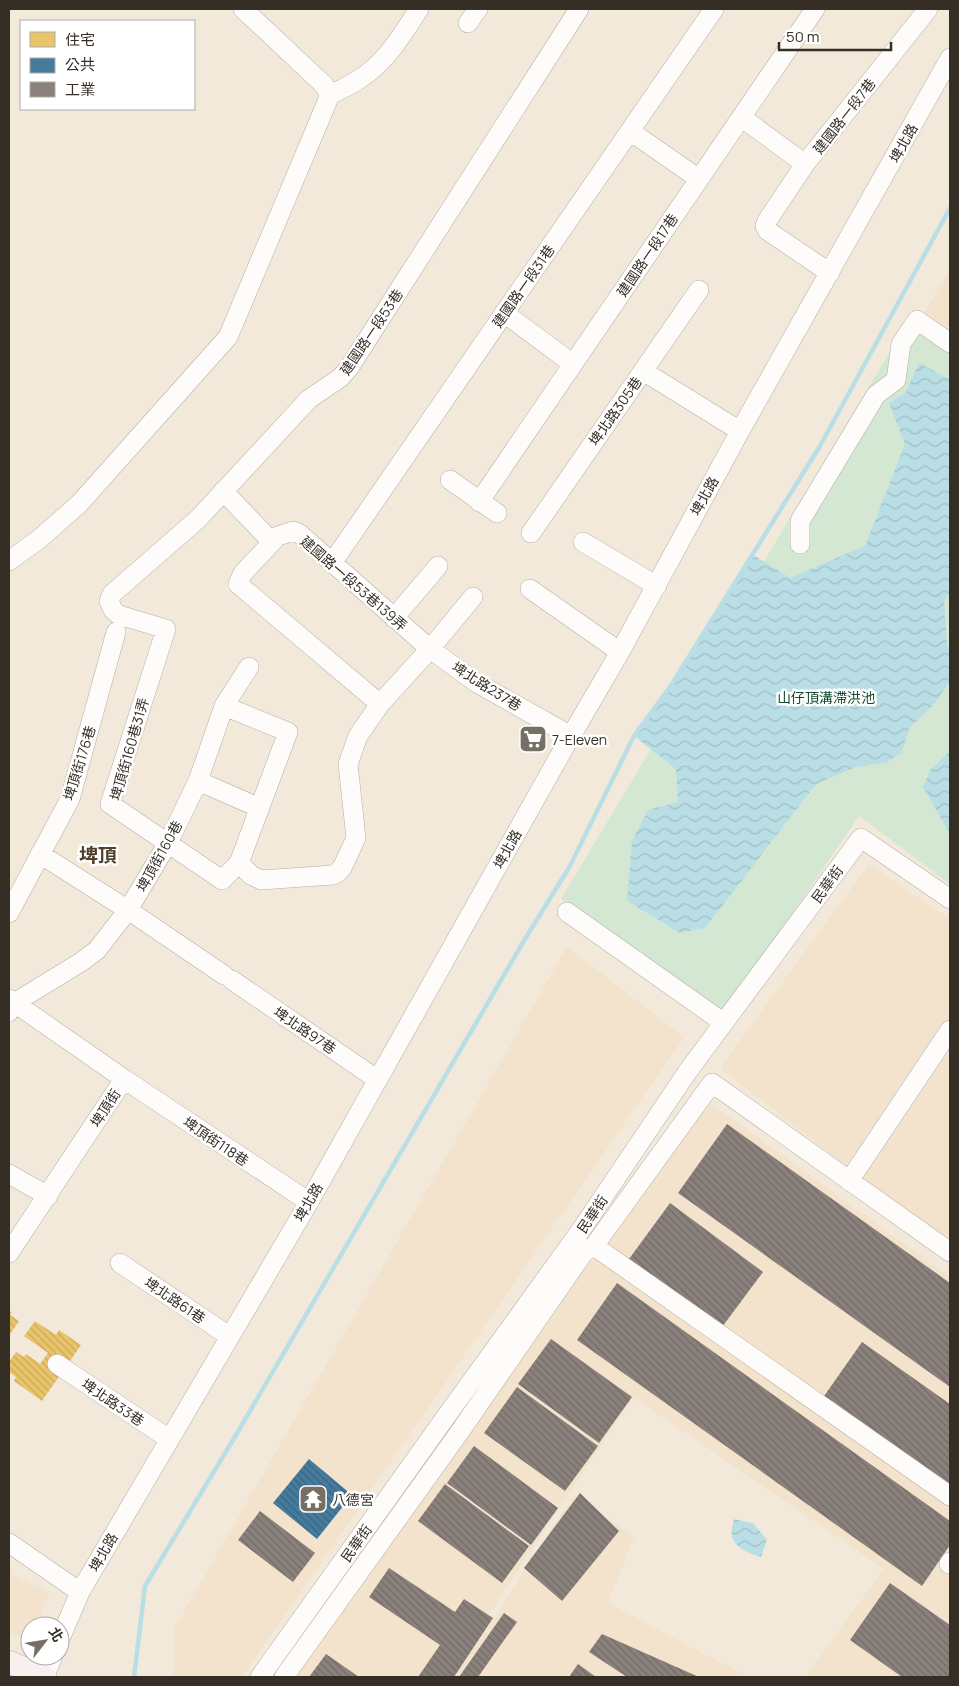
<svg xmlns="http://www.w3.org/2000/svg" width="959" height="1686" font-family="Manrope,'Noto Sans TC',sans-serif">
<defs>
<pattern id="water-waves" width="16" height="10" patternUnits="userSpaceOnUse" patternTransform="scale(1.25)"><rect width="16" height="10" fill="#b9dee5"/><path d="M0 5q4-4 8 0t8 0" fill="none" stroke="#a0bfc4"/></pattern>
<pattern id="homes-back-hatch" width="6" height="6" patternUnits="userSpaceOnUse" patternTransform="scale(1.25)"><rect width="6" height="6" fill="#e9c46a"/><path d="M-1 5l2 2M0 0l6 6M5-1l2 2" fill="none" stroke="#c8a95c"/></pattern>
<pattern id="public-back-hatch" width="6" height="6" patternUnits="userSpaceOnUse" patternTransform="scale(1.25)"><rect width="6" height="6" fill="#457b9d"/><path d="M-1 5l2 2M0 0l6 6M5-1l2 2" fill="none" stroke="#3a6580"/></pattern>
<pattern id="industry-back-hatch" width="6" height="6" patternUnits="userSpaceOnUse" patternTransform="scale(1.25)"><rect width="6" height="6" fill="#8a817c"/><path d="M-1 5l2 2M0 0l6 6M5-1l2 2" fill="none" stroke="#726a65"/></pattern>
</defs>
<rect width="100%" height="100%" fill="#f2e9db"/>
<!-- built -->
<path fill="#f3e2cc" d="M950,269V329L925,312Z
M869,864L950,919V1246L720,1068Z
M567,947L684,1037L242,1677H173L175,1627Z
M705,1099L950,1277V1677H805L884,1569L633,1397L447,1677H294Z
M574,1495L634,1537L608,1603L748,1677H455Z
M9,1573L49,1592L37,1626H30V1640L9,1632Z"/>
<!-- green -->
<path fill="#d3e7d2" d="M906,325L950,355V884L859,816L724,1014L561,899Z"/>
<!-- water -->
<path fill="url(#water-waves)" d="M919,363L950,380V593L944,601L947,645L950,653V681L935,703L910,727L901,753L886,763L856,767L816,784L705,928L680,933L627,901L632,841L648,810L678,802L676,769L634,736L672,684L752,554L790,578L865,546L905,444L889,403L906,392Z
M950,751V834L923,787L930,770Z
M734,1519L753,1523L767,1540L761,1557C751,1554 734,1548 732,1536C731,1531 733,1524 734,1519Z"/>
<!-- homes -->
<path fill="url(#homes-back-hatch)" d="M9,1311L12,1312L10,1315L19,1321L9,1336Z
M35,1321L56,1335L59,1330L81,1345L42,1401L14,1381L16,1377L9,1372V1362L16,1352L24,1357L26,1354L40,1364L48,1353L24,1336Z"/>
<!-- public -->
<path fill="url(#public-back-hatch)" d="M309,1459L352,1495L317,1539L273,1503Z"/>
<!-- industry -->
<path fill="url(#industry-back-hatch)" d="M727,1124L950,1283V1387L678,1193Z
M670,1203L763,1272L722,1327L629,1259Z
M617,1283L950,1521V1545L922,1586L577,1340Z
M551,1339L632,1397L599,1443L518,1384Z
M862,1342L950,1404V1489L822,1399Z
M517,1387L598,1446L565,1491L484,1433Z
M474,1446L558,1508L531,1545L447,1483Z
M445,1484L529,1546L502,1583L418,1521Z
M580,1493L619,1531L562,1601L524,1568Z
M260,1511L315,1553L293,1582L238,1540Z
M389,1568L455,1612L464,1599L493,1618L454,1677H418L440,1645L369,1597Z
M890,1583L950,1625V1677H902L850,1640Z
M504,1613L517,1622L478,1677H459Z
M602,1634L699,1677H627L589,1652Z
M326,1654L359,1677H309Z
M578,1664L596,1677H569Z"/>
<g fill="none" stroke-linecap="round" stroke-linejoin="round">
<!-- stream -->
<path stroke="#b9dee5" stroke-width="4.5" d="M431,1456L463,1411
M134,1677L145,1586L236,1435L525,939L570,866L634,736L672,684L820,446L950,208"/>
<defs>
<path id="minor" d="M468,23L478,9
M330,95C339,90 349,86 358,80C385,64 402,35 419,9
M741,117L805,164
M630,131L699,179
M830,273L768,231L765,226L767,221L805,164L928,9
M504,313L573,364
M643,371L740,431
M450,480L497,513
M223,491L272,542
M479,502L815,9
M531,533L699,290
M583,542L657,586
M800,544V521L876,395L896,380L901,344L917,320L950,343
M9,561L38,540L79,504L228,337L330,95L324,85L243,9
M332,563L714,9
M530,589L620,652
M394,618L438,566
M380,704L238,584L243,573L278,536L293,531L300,534L430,649L477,683L571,736
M224,706L288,732L239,863L222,880L110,804L166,629L119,615L113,610L109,601L112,594L198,519L309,399L340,378L349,368L579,9
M198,781L260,808
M40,854L128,910L224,975
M239,863L251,875L261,880L333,875L338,872L342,868L356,838L348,764L358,736L380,704L430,649L473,597
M567,912L724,1023
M9,913L70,799L116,632
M232,980L378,1080
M9,999L124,1079L9,1253
M9,1012L14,1003L81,962L97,950L128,910L168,843L198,781L224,706L249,667
M124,1079L309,1202
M9,1174L48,1196
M849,1181L950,1030
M594,1246L950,1496
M120,1263L229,1336
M57,1364L169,1439
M9,1543L80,1592
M949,1564L950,1562
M60,1639L80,1592L309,1202L564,748L620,652L740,431L950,58
M44,1677L53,1656
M260,1677L445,1418L581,1230L688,1071L861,838L950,899
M284,1677L461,1430L584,1252L594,1246L712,1083L950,1252"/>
<path id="major" d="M9,1662L45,1677"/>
</defs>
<!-- minor casing -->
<use href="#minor" stroke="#b5aea3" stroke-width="20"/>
<!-- major casing -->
<use href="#major" stroke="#cec9c3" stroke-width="24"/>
<!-- minor -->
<use href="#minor" stroke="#fdfcfa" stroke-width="19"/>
<!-- major -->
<use href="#major" stroke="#f7f0ef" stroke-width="22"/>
</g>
<!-- icons -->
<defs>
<symbol id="supermarket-square" viewBox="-11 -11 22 22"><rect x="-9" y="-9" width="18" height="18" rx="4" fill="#766f65" stroke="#fff"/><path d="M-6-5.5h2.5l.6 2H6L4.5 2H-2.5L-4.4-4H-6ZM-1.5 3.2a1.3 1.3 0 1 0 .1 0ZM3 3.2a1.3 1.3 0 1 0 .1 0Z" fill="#fff"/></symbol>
<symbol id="temple-square" viewBox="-11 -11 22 22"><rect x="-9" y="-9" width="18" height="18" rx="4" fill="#766f65" stroke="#fff"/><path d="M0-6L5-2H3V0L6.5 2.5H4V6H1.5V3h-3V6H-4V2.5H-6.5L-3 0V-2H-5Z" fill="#fff"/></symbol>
</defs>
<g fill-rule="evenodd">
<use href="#supermarket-square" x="517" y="723" width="32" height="32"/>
<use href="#temple-square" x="297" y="1483" width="32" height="32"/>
</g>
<g text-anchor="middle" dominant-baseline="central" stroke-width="5" stroke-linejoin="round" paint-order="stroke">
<!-- street labels -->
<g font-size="14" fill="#342e25" stroke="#fff">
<text transform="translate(844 116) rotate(-52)">建國路一段7巷</text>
<text transform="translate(903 143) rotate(-61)">埤北路</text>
<text transform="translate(647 255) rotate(-56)">建國路一段17巷</text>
<text transform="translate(523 286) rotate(-55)">建國路一段31巷</text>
<text transform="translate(371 332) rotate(-56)">建國路一段53巷</text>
<text transform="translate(615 411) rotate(-55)">埤北路305巷</text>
<text transform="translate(704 496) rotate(-61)">埤北路</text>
<text transform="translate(354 583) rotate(41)">建國路一段53巷139弄</text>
<text transform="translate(487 686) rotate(32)">埤北路237巷</text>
<text transform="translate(129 749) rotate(-74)">埤頂街160巷31弄</text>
<text transform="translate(79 763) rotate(-73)">埤頂街176巷</text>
<text transform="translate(507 849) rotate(-61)">埤北路</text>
<text transform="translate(159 856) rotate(-61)">埤頂街160巷</text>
<text transform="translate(827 884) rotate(-54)">民華街</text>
<text transform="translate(305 1030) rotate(34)">埤北路97巷</text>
<text transform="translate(105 1108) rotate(-57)">埤頂街</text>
<text transform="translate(216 1141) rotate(34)">埤頂街118巷</text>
<text transform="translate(308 1202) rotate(-60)">埤北路</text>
<text transform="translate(592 1214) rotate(-56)">民華街</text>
<text transform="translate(175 1300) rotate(34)">埤北路61巷</text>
<text transform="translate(113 1402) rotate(34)">埤北路33巷</text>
<text transform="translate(356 1543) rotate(-55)">民華街</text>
<text transform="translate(103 1552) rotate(-60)">埤北路</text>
</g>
<!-- park labels -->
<g font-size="14" fill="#124a2f" stroke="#fff">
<text x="826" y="697">山仔頂溝滯洪池</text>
</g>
<!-- poi labels -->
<g font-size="14" fill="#342e25" stroke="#fff" text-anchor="start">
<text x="552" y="739">7-Eleven</text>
<text x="332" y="1499">八德宮</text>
</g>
<!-- district labels -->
<g font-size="19" font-weight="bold" fill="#4e402c" stroke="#fff">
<text x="98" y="855">埤頂</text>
</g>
</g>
<!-- border -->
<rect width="959" height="1686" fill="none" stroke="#342e25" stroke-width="20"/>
<!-- legend -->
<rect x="20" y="20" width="175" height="90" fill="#ffffff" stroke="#aeaba8"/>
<rect x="30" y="32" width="25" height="15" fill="#e9c46a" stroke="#aeaba8"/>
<text x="65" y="45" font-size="15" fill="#342e25">住宅</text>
<rect x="30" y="58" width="25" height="15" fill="#457b9d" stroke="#aeaba8"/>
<text x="65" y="70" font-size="15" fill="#342e25">公共</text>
<rect x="30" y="82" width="25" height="15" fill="#8a817c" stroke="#aeaba8"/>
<text x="65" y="95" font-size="15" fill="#342e25">工業</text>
<!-- north arrow -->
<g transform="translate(45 1641) rotate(59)"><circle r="24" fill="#ffffff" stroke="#aeaba8"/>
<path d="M0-4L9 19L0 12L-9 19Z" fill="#766f65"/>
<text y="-8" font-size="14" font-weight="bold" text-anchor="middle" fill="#342e25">北</text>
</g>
<!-- scale -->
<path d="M779 42v8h112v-8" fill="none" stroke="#342e25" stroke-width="2.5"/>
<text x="786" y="42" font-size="15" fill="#342e25" stroke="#ffffff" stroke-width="4" paint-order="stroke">50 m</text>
</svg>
